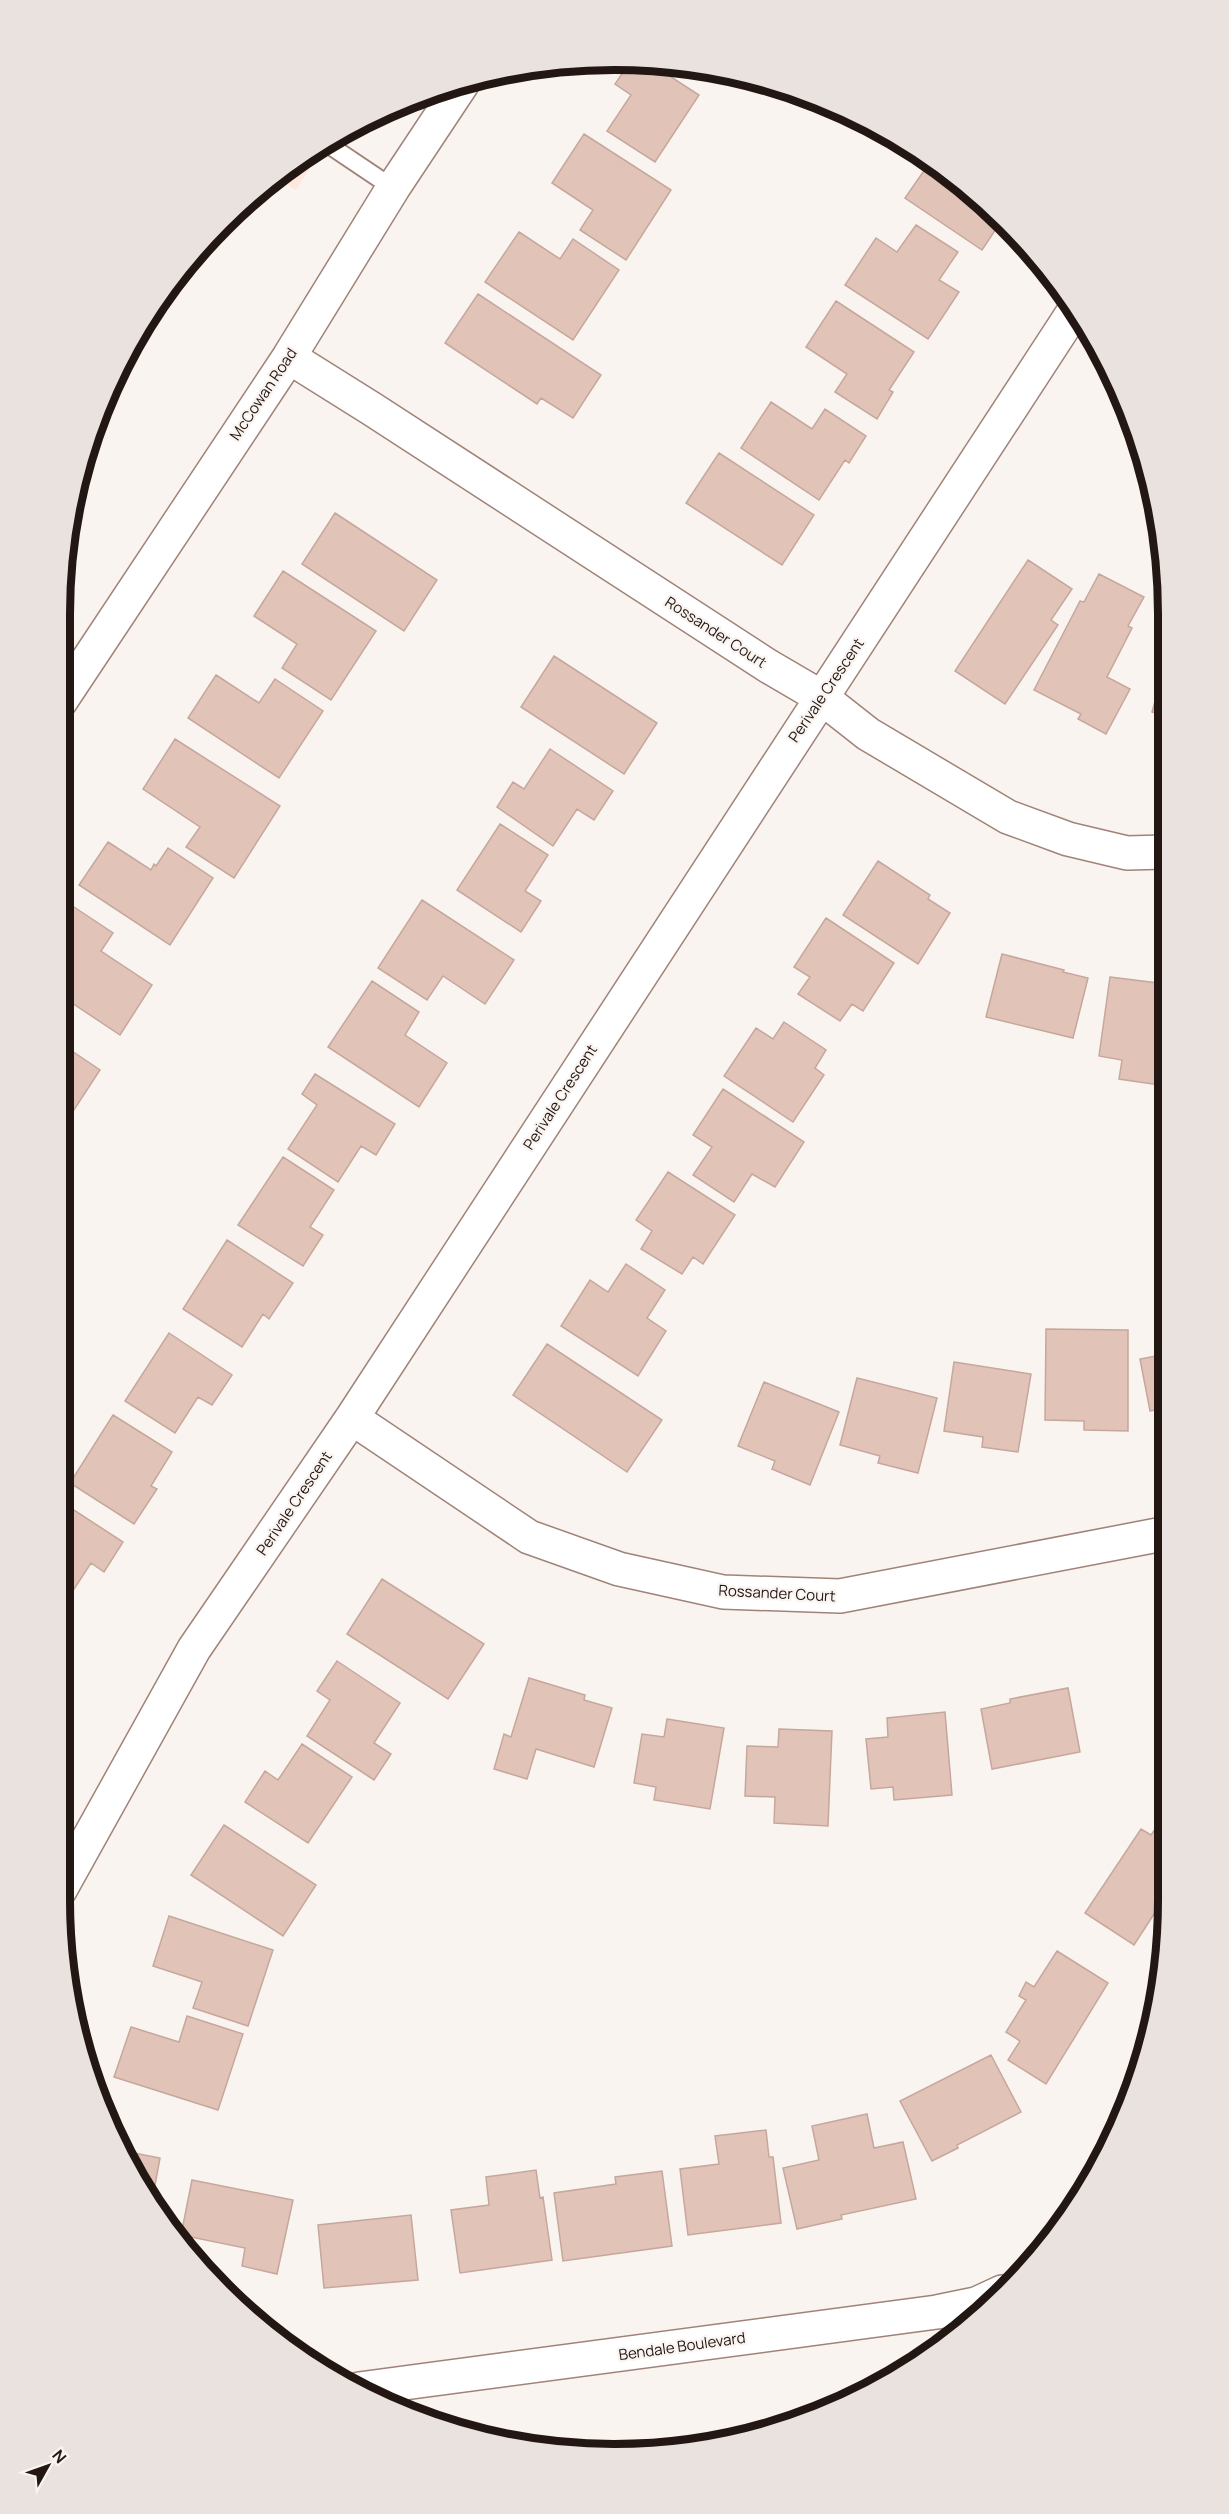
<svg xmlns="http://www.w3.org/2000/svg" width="1229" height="2514" font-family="Manrope,sans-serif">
<rect width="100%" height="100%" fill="#faf4f1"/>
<!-- built -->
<path fill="#ffe7de" d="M326,143L296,190L277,178L307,153Z"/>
<!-- building -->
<path fill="#e2c3b7" stroke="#c6a79c" stroke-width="1.5" d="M630,62L651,64L699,95L655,162L607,131L631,95L615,84Z
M694,68L716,70L711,79Z
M584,134L671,190L626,260L580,230L593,210L552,183Z
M930,162L952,174L1000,223L982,250L905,198Z
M916,225L958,252L939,280L959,292L928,339L845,285L876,238L897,252Z
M519,232L560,259L573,239L619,270L573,340L485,282Z
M478,294L601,375L573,418L541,398L537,404L445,343Z
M836,301L914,352L889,390L893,392L877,419L835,392L847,374L806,347Z
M771,402L812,429L825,409L866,436L849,463L845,460L819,500L741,448Z
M719,453L814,515L782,565L686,503Z
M335,513L437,580L404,631L302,564Z
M1028,560L1072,589L1051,620L1058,625L1005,704L955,671Z
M283,571L376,631L331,700L282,668L297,644L254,616Z
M1099,574L1144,597L1128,626L1132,628L1107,677L1130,689L1106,734L1078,719L1081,714L1034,690L1080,601L1084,602Z
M554,656L657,723L624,774L521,707Z
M1165,665V716L1152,712Z
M216,675L259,703L275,679L323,711L279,778L188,718Z
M175,739L280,806L234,878L186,847L200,827L143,789Z
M550,749L613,791L594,820L577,809L553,846L497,807L513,782L524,789Z
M500,824L548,855L525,891L541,901L521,932L457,890Z
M108,842L151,870L154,864L156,866L168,848L213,878L170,945L79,885Z
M878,861L930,895L928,899L950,913L918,964L843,915Z
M422,900L514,960L485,1004L443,976L427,1000L378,968Z
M71,905L113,933L101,951L152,985L120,1035L60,995V922Z
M826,918L894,963L863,1011L852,1004L840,1021L798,994L810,977L794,967Z
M1002,954L1064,970L1063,972L1088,978L1073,1038L986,1017Z
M1110,977L1166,984V1086L1119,1079L1122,1060L1099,1056Z
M372,981L419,1012L405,1035L447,1063L419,1107L328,1047Z
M784,1022L826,1050L815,1068L824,1075L793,1122L724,1076L756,1028L773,1039Z
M60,1043L100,1070L68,1119L60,1114Z
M315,1074L395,1124L376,1155L361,1146L338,1182L288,1149L317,1105L302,1094Z
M723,1089L804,1142L775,1187L752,1174L734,1202L693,1175L712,1147L693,1135Z
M283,1157L334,1190L310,1227L323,1235L303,1266L238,1225Z
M668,1172L735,1215L703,1264L693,1257L682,1274L641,1249L652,1231L636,1220Z
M227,1240L293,1283L269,1319L263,1314L242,1347L183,1309Z
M626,1264L665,1290L647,1318L666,1331L638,1376L561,1326L590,1280L608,1292Z
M1046,1329L1128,1330V1431L1084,1430V1421L1045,1420Z
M169,1333L232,1375L212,1405L198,1397L175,1433L125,1401Z
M547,1344L662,1420L627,1472L513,1395Z
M1167,1354V1408L1150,1411L1140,1359Z
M954,1362L1031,1374L1018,1452L982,1447L983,1437L944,1431Z
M857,1378L937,1398L918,1473L878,1463L880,1456L840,1445Z
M764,1382L839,1412L810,1485L772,1469L775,1461L738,1446Z
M113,1415L172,1452L151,1486L157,1489L134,1524L70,1483Z
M60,1501L123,1542L104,1572L91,1563L67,1600L60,1595Z
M382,1579L484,1644L448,1699L347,1634Z
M337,1661L400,1703L374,1743L391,1754L374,1780L307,1736L330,1700L317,1691Z
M529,1678L585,1695L584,1700L612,1708L594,1767L536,1749L527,1779L494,1769L504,1734L511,1737Z
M1068,1688L1080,1752L992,1769L981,1709L1010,1703V1699Z
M945,1712L952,1795L894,1800L893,1787L871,1789L866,1739L888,1737L887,1718Z
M667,1719L724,1728L710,1809L654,1800L656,1787L634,1783L642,1734L664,1737Z
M779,1729L832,1731L828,1826L774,1823L775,1797L745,1796L747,1746L778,1747Z
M302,1744L352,1777L308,1843L245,1802L265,1771L278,1780Z
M1167,1812L1169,1813V1891L1134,1945L1085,1913L1141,1829L1151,1835Z
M224,1825L316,1885L283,1936L191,1875Z
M169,1916L273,1950L248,2026L193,2008L202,1982L153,1966Z
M1057,1951L1108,1983L1046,2084L1008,2060L1020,2041L1006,2032L1026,2000L1019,1996L1026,1982L1034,1987Z
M187,2016L243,2034L218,2110L114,2077L131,2027L179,2042Z
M991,2055L1021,2112L957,2145L958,2148L932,2161L900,2101Z
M867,2114L874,2148L903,2142L916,2199L841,2215L842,2219L797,2229L783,2168L819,2160L812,2126Z
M766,2130L769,2157H773L781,2223L688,2235L680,2169L719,2164L715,2136Z
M129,2152L160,2158L153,2196Z
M536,2170L540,2198L543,2197L552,2260L460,2273L451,2210L489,2205L486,2177Z
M662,2171L672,2246L563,2261L554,2193L616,2184L615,2177Z
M192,2180L293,2200L277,2274L242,2266L245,2248L181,2235Z
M411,2215L418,2280L324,2288L318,2225Z"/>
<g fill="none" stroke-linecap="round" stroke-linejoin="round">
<defs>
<path id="lane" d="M326,143L393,188"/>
<path id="street" d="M289,357L372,409L768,666L821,697L868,734L1008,817L1068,839L1127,853L1165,852
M60,702L289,357L393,188L462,84
M352,1418L529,1537L619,1569L723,1592L840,1596L1168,1533
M60,1890L194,1649L352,1418L1074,311
M359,2389L937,2312L976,2304L1002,2292"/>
</defs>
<!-- lane casing -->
<use href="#lane" stroke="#a08378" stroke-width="20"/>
<!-- street casing -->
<use href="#street" stroke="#a08378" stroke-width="36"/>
<!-- lane -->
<use href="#lane" stroke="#fff" stroke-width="16"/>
<!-- street -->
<use href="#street" stroke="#fff" stroke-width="33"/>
</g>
<g text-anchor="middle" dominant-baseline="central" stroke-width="4.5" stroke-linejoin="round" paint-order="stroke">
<!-- street labels -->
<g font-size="15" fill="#221713" stroke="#faf4f1">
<text transform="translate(263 394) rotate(-56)">McCowan Road</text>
<text transform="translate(716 632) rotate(33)">Rossander Court</text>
<text transform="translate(826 690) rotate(-56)">Perivale Crescent</text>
<text transform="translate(560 1097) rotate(-57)">Perivale Crescent</text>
<text transform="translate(294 1503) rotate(-56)">Perivale Crescent</text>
<text transform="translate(777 1593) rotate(3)">Rossander Court</text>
<text transform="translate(682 2346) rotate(-8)">Bendale Boulevard</text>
</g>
</g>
<!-- crop -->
<path d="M0 0H1229V2514H0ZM614 70H614A544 544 0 0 1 1158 614V1900A544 544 0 0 1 614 2444H614A544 544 0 0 1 70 1900V614A544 544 0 0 1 614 70Z" fill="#e9e2df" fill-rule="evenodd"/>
<path fill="none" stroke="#221713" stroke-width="8" d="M614 70H614A544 544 0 0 1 1158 614V1900A544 544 0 0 1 614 2444H614A544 544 0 0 1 70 1900V614A544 544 0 0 1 614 70Z"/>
<!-- north arrow -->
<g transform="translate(48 2466) rotate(50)" stroke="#faf4f1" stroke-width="4.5" paint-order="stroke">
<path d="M0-4.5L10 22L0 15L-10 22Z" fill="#221713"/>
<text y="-9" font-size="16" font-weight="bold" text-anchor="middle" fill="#221713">N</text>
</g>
</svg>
